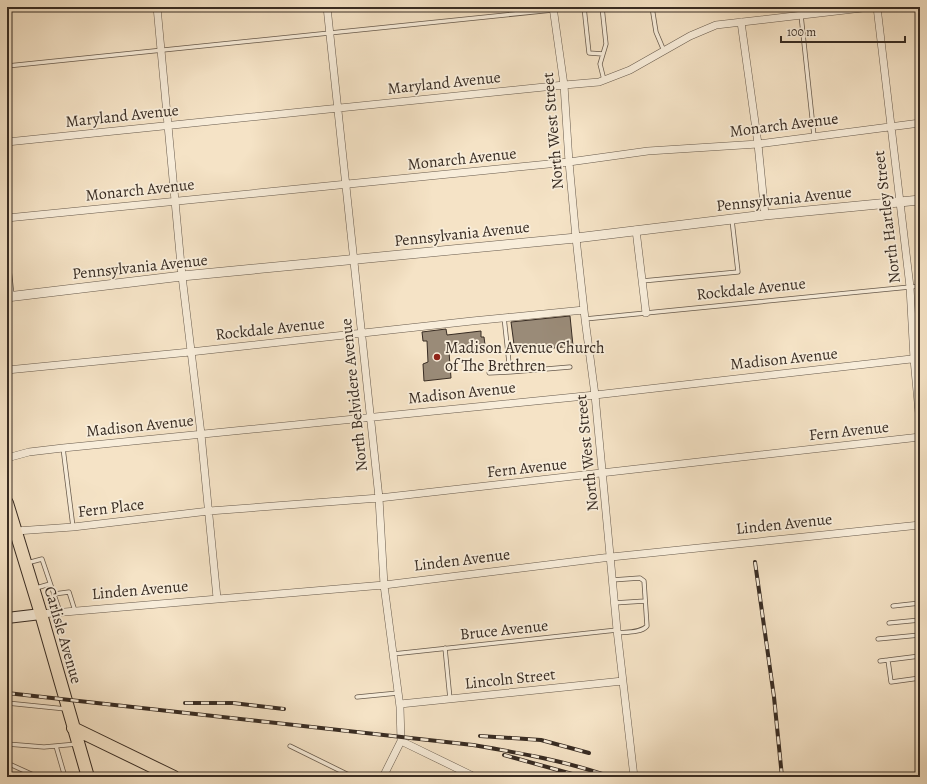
<svg xmlns="http://www.w3.org/2000/svg" width="927" height="784" font-family="Alegreya,serif">
<rect width="100%" height="100%" fill="#f5e3c6"/>
<filter id="stains"><feTurbulence type="fractalNoise" baseFrequency=".005" numOctaves="4"/><feColorMatrix values="0 0 0 0 .2 0 0 0 0 .09 0 0 0 0 .02 0 0 0 .5 -.17"/></filter>
<radialGradient id="worn" r=".72"><stop offset=".6" stop-color="#630" stop-opacity="0"/><stop offset="1" stop-color="#630" stop-opacity=".3"/></radialGradient>
<!-- building -->
<path fill="#9a8b78" stroke="#382c23" d="M570,316L573,346L515,352L511,322Z
M446,329L447,335L481,331V337H484L485,345L482,346V349L449,352L451,378L424,381L423,364L428,362L427,341H423L422,332Z"/>
<g fill="none" stroke-linecap="round" stroke-linejoin="round">
<defs>
<path id="service" d="M584,7L589,53L603,54
M602,7L606,44L600,64L604,80
M652,7L656,32L664,51
M801,15L814,136
M7,66L553,10
M7,251L12,295
M642,281L738,272L732,220
M504,317L510,372L570,367
M585,319L920,286
M489,373L510,372
M63,448L73,527
M27,563L42,559L60,612
M612,580L640,578L644,581L647,626C641,633 626,632 617,633
M36,588L50,584
M54,594L69,592L75,611
M614,603L645,601
M893,606L920,603
M889,623L920,620
M878,639L920,635
M445,648L450,699
M393,654L617,630
M888,660L891,682L920,678
M880,661L920,656
M357,697L398,693
M7,703L66,709
M7,744L44,747L77,744
M56,746L65,777
M290,746L353,777
M7,763L38,777"/>
<path id="minor" d="M157,7L182,276L201,434L217,598
M327,7L379,498L384,585L400,707L401,741L383,777
M553,7L564,85L569,162L576,238L585,319L595,395L617,630L634,777
M877,7L910,287L914,359L920,424
M741,22L758,144L765,215
M7,142L564,85L599,82L630,70L690,36L716,25L871,7
M7,218L569,162L648,151L758,144L920,123
M636,230L646,313
M7,370L190,352L472,321L584,310
M7,458L29,452L63,448L595,395L920,358
M16,531L73,527L209,511L379,498L920,437
M41,614L384,585L611,557L920,525
M400,704L623,681
M401,741L475,777"/>
<path id="tertiary" d="M7,297L182,276L576,238L765,215L920,200"/>
<path id="secondary" d="M7,618L41,614"/>
<path id="primary" d="M7,503L41,614L88,777
M73,728L174,777"/>
</defs>
<!-- service casing -->
<use href="#service" stroke="#675a4c" stroke-width="5"/>
<!-- minor casing -->
<use href="#minor" stroke="#675a4c" stroke-width="8"/>
<!-- tertiary casing -->
<use href="#tertiary" stroke="#675a4c" stroke-width="10"/>
<!-- secondary casing -->
<use href="#secondary" stroke="#382c23" stroke-width="12"/>
<!-- primary casing -->
<use href="#primary" stroke="#382c23" stroke-width="14"/>
<!-- service -->
<use href="#service" stroke="#f8edda" stroke-width="3.5"/>
<!-- minor -->
<use href="#minor" stroke="#f8edda" stroke-width="7"/>
<!-- tertiary -->
<use href="#tertiary" stroke="#f8edda" stroke-width="9"/>
<!-- secondary -->
<use href="#secondary" stroke="#f8edda" stroke-width="10"/>
<!-- primary -->
<use href="#primary" stroke="#f5e3c6" stroke-width="12"/>
<defs>
<path id="rail" d="M755,562L774,697L782,777
M7,693L473,745C520,753 566,761 611,777
M185,703H233L284,709
M480,736L541,740L589,753
M504,755L583,777"/>
</defs>
<!-- rail casing -->
<use href="#rail" stroke="#382c23" stroke-width="4"/>
<!-- rail -->
<use href="#rail" stroke="#f8edda" stroke-width="2.5" stroke-dasharray="8" stroke-linecap="butt"/>
</g>
<!-- markers -->
<circle fill="#8f2418" stroke="#f8edda" stroke-width="1.5" cx="437" cy="357" r="4"/>
<g text-anchor="middle" dominant-baseline="central" stroke-width="3.5" stroke-linejoin="round" paint-order="stroke">
<!-- street labels -->
<g font-size="16" fill="#382c23" stroke="#f8edda">
<text transform="translate(444 83) rotate(-6)">Maryland Avenue</text>
<text transform="translate(122 116) rotate(-6)">Maryland Avenue</text>
<text transform="translate(784 125) rotate(-7)">Monarch Avenue</text>
<text transform="translate(553 131) rotate(-95)">North West Street</text>
<text transform="translate(462 159) rotate(-6)">Monarch Avenue</text>
<text transform="translate(140 190) rotate(-6)">Monarch Avenue</text>
<text transform="translate(784 199) rotate(-6)">Pennsylvania Avenue</text>
<text transform="translate(887 217) rotate(-97)">North Hartley Street</text>
<text transform="translate(462 234) rotate(-6)">Pennsylvania Avenue</text>
<text transform="translate(140 267) rotate(-6)">Pennsylvania Avenue</text>
<text transform="translate(751 289) rotate(-6)">Rockdale Avenue</text>
<text transform="translate(270 329) rotate(-6)">Rockdale Avenue</text>
<text transform="translate(784 359) rotate(-6)">Madison Avenue</text>
<text transform="translate(462 393) rotate(-6)">Madison Avenue</text>
<text transform="translate(354 395) rotate(-96)">North Belvidere Avenue</text>
<text transform="translate(140 426) rotate(-6)">Madison Avenue</text>
<text transform="translate(849 431) rotate(-6)">Fern Avenue</text>
<text transform="translate(587 453) rotate(-96)">North West Street</text>
<text transform="translate(527 468) rotate(-6)">Fern Avenue</text>
<text transform="translate(111 508) rotate(-7)">Fern Place</text>
<text transform="translate(784 524) rotate(-6)">Linden Avenue</text>
<text transform="translate(462 560) rotate(-7)">Linden Avenue</text>
<text transform="translate(140 590) rotate(-5)">Linden Avenue</text>
<text transform="translate(504 630) rotate(-6)">Bruce Avenue</text>
<text transform="translate(63 635) rotate(74)">Carlisle Avenue</text>
<text transform="translate(510 679) rotate(-6)">Lincoln Street</text>
</g>
<!-- poi labels -->
<g font-size="16" fill="#382c23" stroke="#f8edda" text-anchor="start">
<text x="445" y="348">Madison Avenue Church<tspan x="445" dy="18">of The Brethren</tspan></text>
</g>
</g>
<!-- margin -->
<rect width="927" height="784" fill="none" stroke="#f5e3c6" stroke-width="24"/>
<rect x="8" y="8" width="911" height="768" fill="none" stroke="#382c23" stroke-width="2"/>
<rect x="12" y="12" width="903" height="760" fill="none" stroke="#382c23"/>
<!-- scale -->
<path d="M781 36v6h124v-6" fill="none" stroke="#382c23" stroke-width="2"/>
<text x="787" y="36" font-size="12" fill="#382c23" stroke="#f8edda" stroke-width="3" paint-order="stroke">100 m</text>
<rect width="100%" height="100%" filter="url(#stains)"/>
<rect width="100%" height="100%" fill="url(#worn)"/>
</svg>
